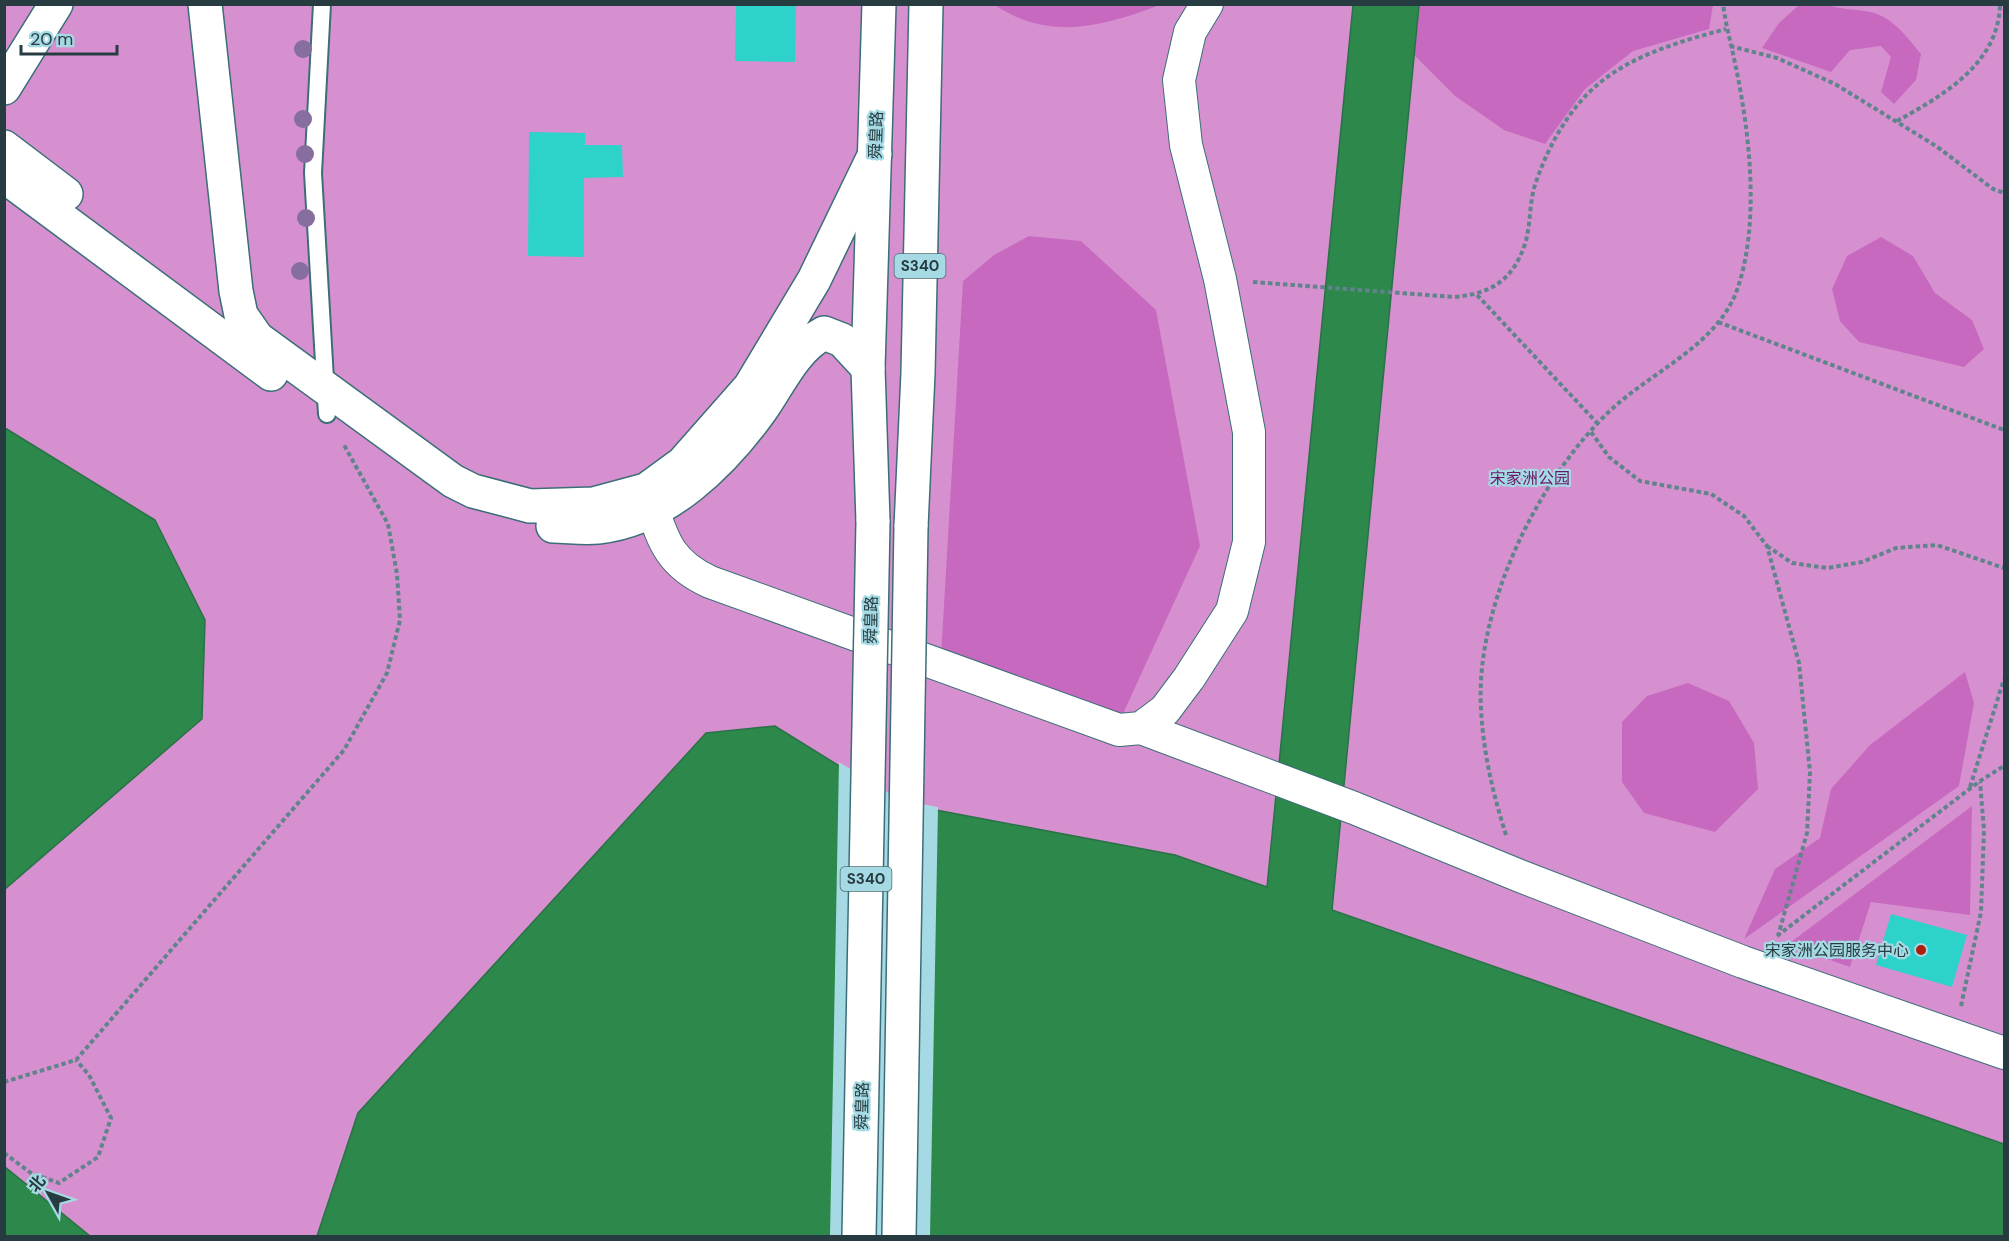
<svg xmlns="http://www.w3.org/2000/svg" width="2009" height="1241" font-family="'DM Sans','Noto Sans SC',sans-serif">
<rect width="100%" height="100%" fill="#a5dae4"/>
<!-- green -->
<path fill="#d790cf" d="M5,5H2004V1144L1175,855L899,803L706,733L358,1113L317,1236H90L5,1167L4,889L202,719L205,620L155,520L5,428Z"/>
<!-- forest -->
<path fill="#c76abf" d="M995,5H1160C1104,26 1049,42 995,5Z
M1419,5H1713L1709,29L1633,51L1585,89L1545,144L1504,130L1455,96L1414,55Z
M1828,5C1842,10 1856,9 1870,12C1893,17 1907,37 1921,54L1916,80L1894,104L1881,92L1891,57L1881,46L1850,50L1831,72L1762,48L1779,23L1799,5Z
M1029,236L1081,241L1156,310L1200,546L1121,718L941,656L963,281L994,255Z
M1881,237L1913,256L1935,293L1972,320L1984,349L1964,367L1859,342L1840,321L1832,289L1847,256Z
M1965,672L1974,703L1959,786L1744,939L1775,869L1820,838L1831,789L1870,745Z
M1688,683L1729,701L1754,743L1758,789L1715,832L1644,813L1622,782V722L1647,696Z
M1972,806L1970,915L1871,902L1850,967L1787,945Z"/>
<!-- water -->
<path fill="#2d884b" stroke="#2b7148" stroke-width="1.5" d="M1353,5H1419L1332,910L2004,1144V1236H317L358,1113L706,733L775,726L899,803L1175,855L1267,887Z
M5,428L155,520L205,620L202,719L5,889Z
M4,1167H5L90,1236H5Z"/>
<!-- pier -->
<path fill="#a5dae4" d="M839,762L900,800L938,807L930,1236H830Z"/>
<!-- building -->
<path fill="#2dd2cb" d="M736,4H796L795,62L735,61Z
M529,132L585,133V145H622L623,177L584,178V257L528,256Z
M1891,914L1967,935L1952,987L1876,965Z"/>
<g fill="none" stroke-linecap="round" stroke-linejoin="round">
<defs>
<path id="lane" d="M322,4L313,173L327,414"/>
<path id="street" d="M646,490C662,534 664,561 710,582L1119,730L1141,728L1165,710L1189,678L1232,611L1249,542V432L1220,279L1186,145L1179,80L1190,32L1207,4
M1141,728L1354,808L1520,876L1743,962L2004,1053"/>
<path id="secondary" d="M205,4L236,291L241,315L257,338L453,481L473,491L530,506L594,504L646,490L683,463L750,387L814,280L875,154
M4,88L56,4
M4,147L66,194
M4,176L271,374
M553,526C567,526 584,529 598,527C666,520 723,463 761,410C780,383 794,349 824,333L842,340L868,368"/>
<path id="primary" d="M873,522L868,368L879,4
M911,527L918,373L926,4"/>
</defs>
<!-- lane casing -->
<use href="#lane" stroke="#3b6e77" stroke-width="20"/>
<!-- street casing -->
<use href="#street" stroke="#3b6e77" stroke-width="34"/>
<!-- secondary casing -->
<use href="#secondary" stroke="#3b6e77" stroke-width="36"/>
<!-- primary casing -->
<use href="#primary" stroke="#3b6e77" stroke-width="36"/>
<!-- path -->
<path stroke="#60848b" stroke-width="4" stroke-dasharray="4.5 3" stroke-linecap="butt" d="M1730,46L1777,58L1835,84L1936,146L1993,189L2004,193
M1897,121C1942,96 1999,64 2000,4
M1253,282L1454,297C1491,294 1513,280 1525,244C1531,225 1529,204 1535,185C1545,155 1560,125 1581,101C1617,59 1674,43 1726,29
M1477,295L1598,424
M1718,322L2004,430
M1591,432L1609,457L1640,481L1711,494L1744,516L1767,546L1799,663L1810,772L1807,833L1778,936
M1767,546L1792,563L1827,568L1862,562L1896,548L1937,545L2004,568
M1970,787L2004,679
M1506,835C1493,794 1483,752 1481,708C1475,606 1540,475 1613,408C1653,371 1717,345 1737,290C1760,225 1750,135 1736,68C1732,47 1726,27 1723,4
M1777,936L1980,781L2004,766
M1961,1006L1981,912L1984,830L1980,782
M4,1082L76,1060L344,750L387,673L400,620L397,574L388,524L344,445
M4,1153L31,1173L59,1183L98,1157L111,1118L89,1075L76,1060"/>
<!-- lane -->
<use href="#lane" stroke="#fff" stroke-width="16"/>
<!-- street -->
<use href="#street" stroke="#fff" stroke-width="32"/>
<!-- secondary -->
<use href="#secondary" stroke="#fff" stroke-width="33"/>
<!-- primary -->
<use href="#primary" stroke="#fff" stroke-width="33"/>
<defs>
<path id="primary-bridge" d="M859,1236L873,522
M899,1236L911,527"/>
</defs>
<!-- primary-bridge casing -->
<use href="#primary-bridge" stroke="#3b6e77" stroke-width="36" stroke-linecap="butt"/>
<!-- primary-bridge -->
<use href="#primary-bridge" stroke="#fff" stroke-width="33"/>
</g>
<!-- trees -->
<g fill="#866e9f">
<circle cx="303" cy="49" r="9"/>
<circle cx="303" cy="119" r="9"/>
<circle cx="305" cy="154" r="9"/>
<circle cx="306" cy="218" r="9"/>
<circle cx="300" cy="271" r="9"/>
</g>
<!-- markers -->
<circle fill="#ad1e0d" stroke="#a5dae4" stroke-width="2" cx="1921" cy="950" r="6"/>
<g text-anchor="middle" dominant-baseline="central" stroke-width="4.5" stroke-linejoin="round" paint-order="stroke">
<!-- shield labels -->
<g fill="#a5dae4" stroke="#4d6b71" stroke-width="1.5">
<rect x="894.5" y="254" width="51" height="24" rx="4.5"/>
<rect x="840.5" y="867" width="51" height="24" rx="4.5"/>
</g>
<g font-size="15" font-weight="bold" fill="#273c40">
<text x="920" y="266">S340</text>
<text x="866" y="879">S340</text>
</g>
<!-- street labels -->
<g font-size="16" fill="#273c40" stroke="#a5dae4">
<text transform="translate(876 135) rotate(-88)">舜皇路</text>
<text transform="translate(871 620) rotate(-89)">舜皇路</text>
<text transform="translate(862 1106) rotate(-89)">舜皇路</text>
</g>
<!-- park labels -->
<g font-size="16" fill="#6c1667" stroke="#a5dae4">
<text x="1530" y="478">宋家洲公园</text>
</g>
<!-- poi labels -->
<g font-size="16" fill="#273c40" stroke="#a5dae4" text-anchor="end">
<text x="1909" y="950">宋家洲公园服务中心</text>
</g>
</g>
<!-- border -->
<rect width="2009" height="1241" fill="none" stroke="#273c40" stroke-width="12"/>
<!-- north arrow -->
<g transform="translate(48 1193) rotate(310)" stroke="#a5dae4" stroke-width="4.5" paint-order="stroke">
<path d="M0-4.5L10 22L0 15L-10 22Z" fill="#273c40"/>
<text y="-9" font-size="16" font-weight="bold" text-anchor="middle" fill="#273c40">北</text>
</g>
<!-- scale -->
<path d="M21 45v9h96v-9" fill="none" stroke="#273c40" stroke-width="3"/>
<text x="30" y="45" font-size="18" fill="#273c40" stroke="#a5dae4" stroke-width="4.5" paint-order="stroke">20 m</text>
</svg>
